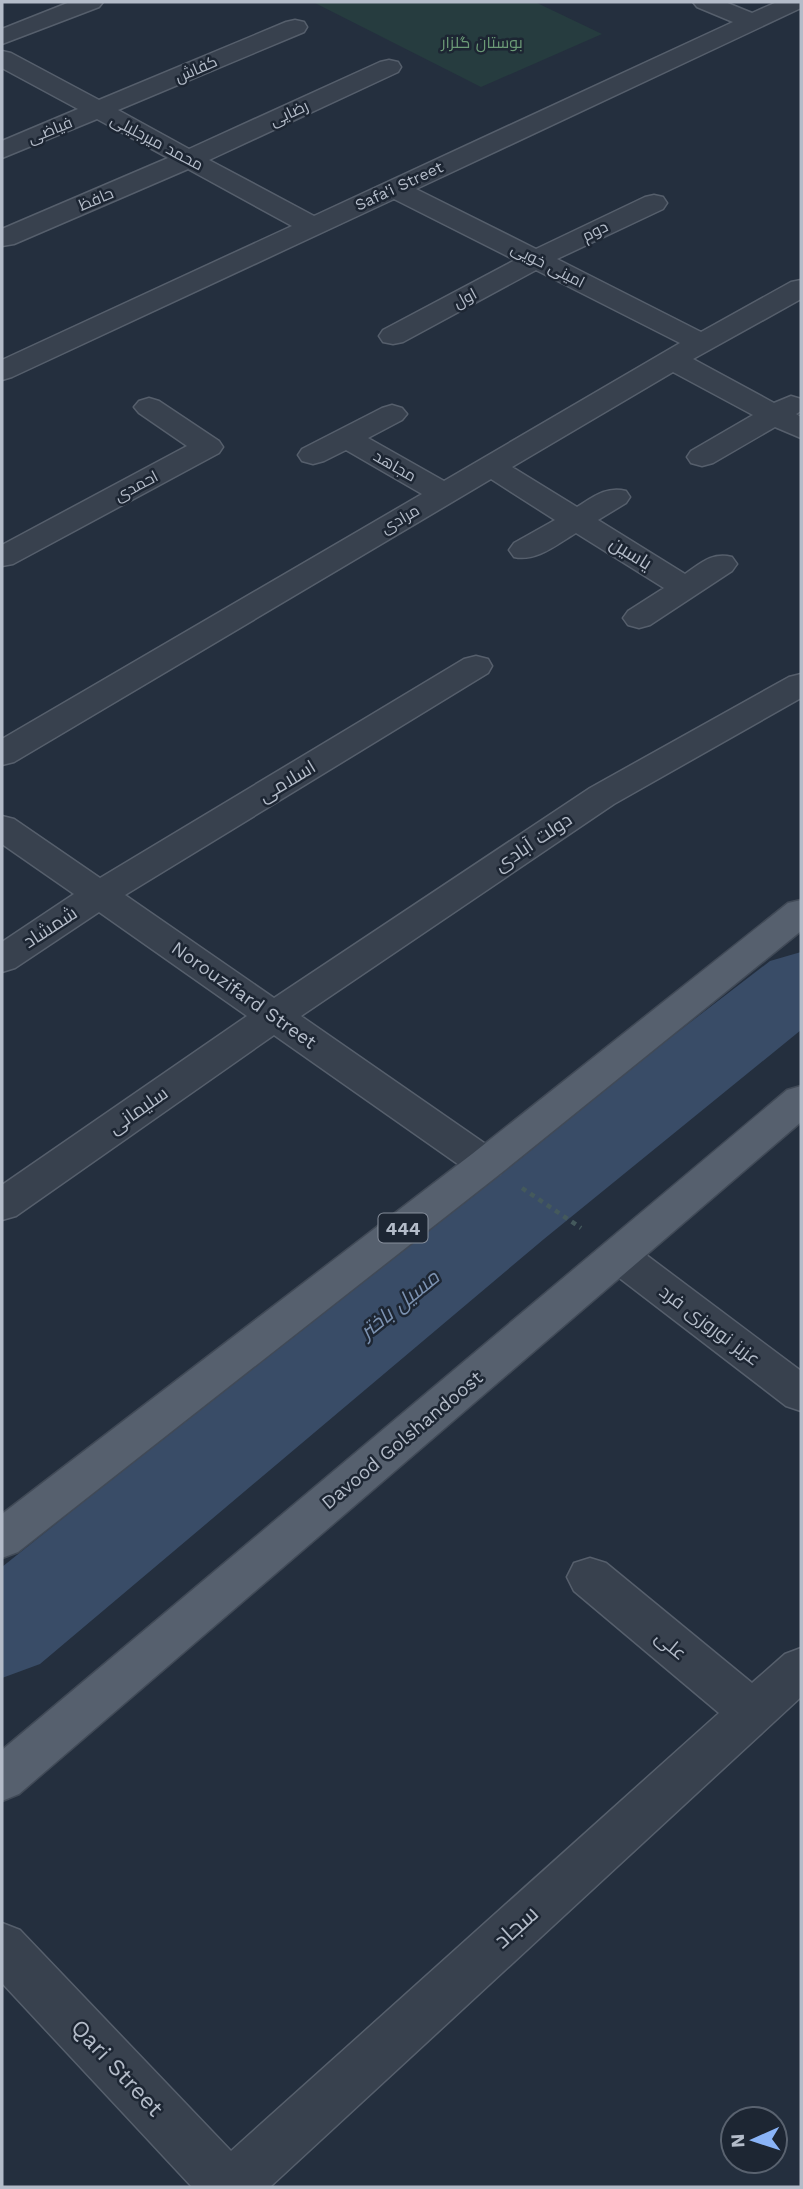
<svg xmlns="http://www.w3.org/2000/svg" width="803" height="2189" font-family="'Work Sans',Cairo,sans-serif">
<rect width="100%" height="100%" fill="#242f3e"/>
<!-- green -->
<path fill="#263c3f" d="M313,2H535L602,34L481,87Z"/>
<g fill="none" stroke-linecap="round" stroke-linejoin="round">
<!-- river -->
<path fill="#394c67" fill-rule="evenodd" d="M801,952V1030L544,1239L40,1664L2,1678V1567L476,1187L770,961Z"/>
<defs>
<path id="minor" d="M70,2H103L99,7L2,44V29Z
M693,2H725L752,13L777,2H801V8L416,189L536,249L645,197L654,195L663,197L667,203L663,209L557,259L701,332L791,282L801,280V299L693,359L774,403L791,396L801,399V411L796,414L801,417V438L775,427L713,463L702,466L691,463L687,457L691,451L753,415L673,372L512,467L577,507C593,497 606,486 626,491L630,497L626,503L598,520L685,574C701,563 712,552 732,557L737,564L732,571L650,625L639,628L628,625L623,618L628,611L664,588L576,533C557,544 537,562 514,557L509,550L514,543L555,520L491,479L14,762L2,765V739L422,494L346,450L324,461L313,464L302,461L298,455L302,449L382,408L392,405L402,408L407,414L402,420L368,438L444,481L680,343L536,270L403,342L393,344L383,342L379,336L383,330L515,260L394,199L12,377L2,380V360L292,226L188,169L14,244L2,246V229L168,158L97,119L2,158V141L78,109L2,68V51L11,53L99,100L286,22L295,20L304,22L307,27L304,32L118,110L189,149L380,62L389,60L398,62L401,67L398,72L209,160L314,216L733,22L697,7Z
M149,398L159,401L219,441L223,447L219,453L13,564L2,566V545L187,446L139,413L134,407L139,401Z
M476,656L488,659L492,666L488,673L125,895L274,998L590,788L789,677L801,674V698L614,804L301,1016L500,1154L506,1164L500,1174L486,1179L472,1174L274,1035L16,1216L2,1220V1185L247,1016L99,912L15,968L2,972V942L74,894L2,844V816L14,819L100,878L464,659Z
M619,1240L633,1245L801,1371V1411L786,1406L605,1267L599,1256L605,1245Z
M590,1558L606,1563L752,1683L785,1654L801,1648V1697L270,2187H192L2,1983V1923L20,1930L231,2151L719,1713L574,1591L567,1577L574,1563Z"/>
<path id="major" d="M801,900V931L500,1174L18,1552L2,1558V1514L472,1154L788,903Z
M801,1086V1122L19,1794L2,1801V1750L787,1090Z"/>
</defs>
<!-- minor casing -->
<use href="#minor" stroke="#565f6c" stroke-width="3"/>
<!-- major casing -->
<use href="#major" stroke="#414a57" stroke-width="3"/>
<!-- path -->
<path stroke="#44595c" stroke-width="4.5" stroke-dasharray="5 5" stroke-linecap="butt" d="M522,1188L581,1228"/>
<!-- minor -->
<use href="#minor" fill="#38414e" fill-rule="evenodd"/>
<!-- major -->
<use href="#major" fill="#56606e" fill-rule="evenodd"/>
</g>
<g text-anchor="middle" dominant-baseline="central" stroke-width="5" stroke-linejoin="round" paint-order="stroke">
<!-- far-park labels -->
<g font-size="16" fill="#6b9a76" stroke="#1d2633">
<text x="482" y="42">بوستان گلزار</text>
</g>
<!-- far-street labels -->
<g font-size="16" fill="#b4bcc9" stroke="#1d2633">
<text transform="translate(196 69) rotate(-23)">کفاش</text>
<text transform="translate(289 113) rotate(-25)">رضایی</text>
<text transform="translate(50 130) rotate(-22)">فیاضی</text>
<text transform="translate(157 142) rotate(28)">محمد میرجلیلی</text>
<text transform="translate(399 186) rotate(-25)">Safa'i Street</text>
<text transform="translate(96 199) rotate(-23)">حافظ</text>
<text transform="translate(595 231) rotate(-26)">دوم</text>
<text transform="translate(548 265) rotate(27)">امینی خویی</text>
<text transform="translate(465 298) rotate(-28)">اول</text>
<text transform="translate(395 466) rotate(30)">مجاهد</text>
<text transform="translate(136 486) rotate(-28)">احمدی</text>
<text transform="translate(400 519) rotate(-30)">مرادی</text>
</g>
<!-- shield labels -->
<rect fill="#1d2633" stroke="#878f9c" stroke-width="2" x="378.5" y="1213.5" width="49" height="29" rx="5"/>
<g font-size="18" font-weight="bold" fill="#b4bcc9">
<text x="403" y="1228">444</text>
</g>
<!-- street labels -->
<g font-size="19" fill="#b4bcc9" stroke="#1d2633">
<text transform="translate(631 553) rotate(32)">یاسین</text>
<text transform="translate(287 781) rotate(-31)">اسلامی</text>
<text transform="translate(533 842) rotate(-34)">دولت آبادی</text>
<text transform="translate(50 927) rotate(-33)">شمشاد</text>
<text transform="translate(244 995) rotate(35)">Norouzifard Street</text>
<text transform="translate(138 1110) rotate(-35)">سلیمانی</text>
<text transform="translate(710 1325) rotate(37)">عزیز نوروزی فرد</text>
<text transform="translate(402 1440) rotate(-40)">Davood Golshandoost</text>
<text transform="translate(671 1645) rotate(40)">علی</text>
</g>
<!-- water labels -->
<g font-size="21" font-style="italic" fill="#7c92b1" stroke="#1d2633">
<text transform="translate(399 1304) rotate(-39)">مسیل باختر</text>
</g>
<!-- near-street labels -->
<g font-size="23" fill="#b4bcc9" stroke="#1d2633">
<text transform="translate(516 1927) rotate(-42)">سجاد</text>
<text transform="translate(117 2068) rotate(47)">Qari Street</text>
</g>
</g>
<!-- border -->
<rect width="803" height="2189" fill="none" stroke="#b4bcc9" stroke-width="7"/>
<!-- north arrow -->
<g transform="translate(754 2140) rotate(267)"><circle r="33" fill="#1d2633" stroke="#59626f" stroke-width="2"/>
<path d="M0-5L12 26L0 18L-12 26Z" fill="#8ab4f8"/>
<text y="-10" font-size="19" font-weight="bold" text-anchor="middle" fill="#b4bcc9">N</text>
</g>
</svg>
